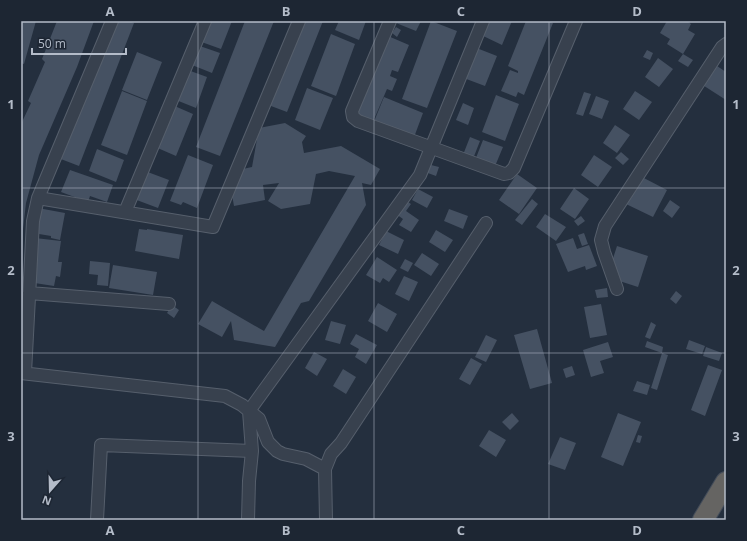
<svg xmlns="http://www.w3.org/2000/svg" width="747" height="541" font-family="'Open Sans',sans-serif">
<rect width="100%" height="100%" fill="#242f3e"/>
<!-- building -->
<path fill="#455162" d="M21,21H36L24,64L21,63Z
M57,21H94L77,67L39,155L26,203L23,229L22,250H21V124L31,103L28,101L45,62L42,59Z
M108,21H129L134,23L79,166L53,156Z
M205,21H232L221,49L196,40Z
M245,21H274L220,156L196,147Z
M297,21H323L287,112L263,103Z
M339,21H366L359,40L335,30Z
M391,21H421L416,31Z
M431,21L457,31L427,108L402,99Z
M486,21H512L502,45L479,34Z
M526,21H549L553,23L524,95L518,92L516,97L501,91L510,70L518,73V71L508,66Z
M667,21H687L691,24L688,30L695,34L683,54L667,44L670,39L660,33Z
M396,27L401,30L397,37L392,33Z
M331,34L355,44L336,96L311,86Z
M388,36L409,45L398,72L392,70L390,76L397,79L392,91L387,89L372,124L353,116Z
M194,44L220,53L212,73L187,63Z
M474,47L497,56L485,86L461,77Z
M647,50L653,53L650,60L643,57Z
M137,52L162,62L147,100L122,90Z
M683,54L693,60L688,67L678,61Z
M658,58L673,69L659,87L645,77Z
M717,66L726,72V100L698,82L703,74L709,78Z
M185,69L207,77L196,108L171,98Z
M307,88L333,98L320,130L295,120Z
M122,91L147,101L127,155L101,145Z
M635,91L652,102L639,120L623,109Z
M584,92L591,94L583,116L576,114Z
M496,95L519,104L505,141L482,132Z
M596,96L609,101L602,119L589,114Z
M384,97L423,113L413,140L373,124Z
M463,103L474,108L468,125L456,120Z
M170,104L193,114L176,156L153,146Z
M285,123L306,136L302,142L304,153L341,146L380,169L371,185L362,183L366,205L309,301L301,303L275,347L234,340L231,321L222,337L198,324L212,301L264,331L355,176L329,171L316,174L310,204L281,209L268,201L279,183L263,185L265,200L234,206L230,184L238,170L252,167L259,128Z
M615,125L630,135L617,153L603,143Z
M470,137L480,141L471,164L461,160Z
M483,140L503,147L493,171L474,163Z
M97,149L124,160L116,182L89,171Z
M621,152L629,159L623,165L615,158Z
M188,155L213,165L197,208L183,202L181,205L170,201Z
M594,155L612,167L598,187L581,175Z
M427,164L439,167L436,176L425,172Z
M70,170L113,185L107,202L90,196L88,202L61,192Z
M145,171L169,180L158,208L134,199Z
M517,174L537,188L519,214L499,200Z
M640,176L667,190L653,217L626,204Z
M574,188L589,199L575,219L560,209Z
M418,189L433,197L427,208L412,200Z
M532,199L538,204L522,225L515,220Z
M405,200L411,204L406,211L419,220L411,232L399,225L403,219L396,214Z
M670,200L680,207L672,218L663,211Z
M38,208L65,213L60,240L51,238V236L33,233Z
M449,209L468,216L463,229L444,221Z
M545,214L566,227L556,241L536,227Z
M581,216L585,221L578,226L574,221Z
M139,229L147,230V229L183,235L179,259L135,251Z
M436,230L453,240L445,252L429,242Z
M386,231L404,240L398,254L379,245Z
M584,233L588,244L582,246L578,235Z
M35,238L61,241L58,262H62L60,277L56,276L54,286L28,282Z
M573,238L577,249L589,245L597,266L586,270L585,266L568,272L556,244Z
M617,246L648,256L638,287L607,277Z
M422,253L439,264L431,276L414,265Z
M377,257L397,270L389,282L383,278L380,283L366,275Z
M405,259L413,263L408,272L400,268Z
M90,261L110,263L108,286L97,285L98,275L89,274Z
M113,265L157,272L153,295L109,288Z
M404,276L418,282L409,301L395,294Z
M607,288L608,297L597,298L595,290Z
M676,291L682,296L676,304L670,299Z
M378,303L397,314L387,332L368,321Z
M601,304L607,335L590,338L584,307Z
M172,305L179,310L174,318L167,313Z
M331,321L346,325L340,344L325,340Z
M651,322L656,325L650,339L645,337Z
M537,329L552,383L530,389L514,335Z
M356,334L377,345L366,364L355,357L359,349L350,344Z
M486,335L497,340L486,362L475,357Z
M689,340L705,346L702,354L686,349Z
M647,341L663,347L662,353L645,347Z
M608,342L613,357L600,361L604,373L591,377L583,350Z
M706,347L722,353L719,361L703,356Z
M314,352L327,359L317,376L305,368Z
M662,353L668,355L657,390L651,388Z
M471,358L482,364L470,385L459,379Z
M708,365L722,370L705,416L691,410Z
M572,366L575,375L566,378L563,369Z
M343,369L356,377L346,394L333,386Z
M637,381L650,385L647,395L633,391Z
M512,413L519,421L510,430L502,422Z
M618,413L641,422L623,466L601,457Z
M489,430L506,440L496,457L479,446Z
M638,435L642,436L640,443L636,442Z
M560,437L576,443L565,470L548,464Z"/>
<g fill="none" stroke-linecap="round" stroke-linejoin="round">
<defs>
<path id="minor" d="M390,21L352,111L353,117L358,121L504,174L509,173L514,168L576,21
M38,198L213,227L299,21
M125,212L205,21
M617,289L604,252L601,240L605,226L722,47L726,44
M29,293L169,304
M21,373L225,396L242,405L259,419L268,442L277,451L283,454L306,459L325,469
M25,373L33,221L38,198L112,21
M97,520L101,445L252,451
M248,520L249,481L252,451L249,411L420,175L483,21
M326,520L325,469L331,454L341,443L486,223"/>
<path id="trunk" d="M703,520L726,482"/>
</defs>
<!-- minor casing -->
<use href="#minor" stroke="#565f6c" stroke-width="14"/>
<!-- trunk casing -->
<use href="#trunk" stroke="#434c59" stroke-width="22"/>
<!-- minor -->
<use href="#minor" stroke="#38414e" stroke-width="12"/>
<!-- trunk -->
<use href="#trunk" stroke="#656462" stroke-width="20"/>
</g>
<!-- grid -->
<path fill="none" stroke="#b4bcc9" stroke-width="1" stroke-opacity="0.55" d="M198,21V520M374,21V520M549,21V520M21,188H726M21,353H726"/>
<!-- border -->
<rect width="747" height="541" fill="none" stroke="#1d2633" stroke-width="44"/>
<!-- north arrow -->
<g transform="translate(50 491) rotate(200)" stroke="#1d2633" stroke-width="3" paint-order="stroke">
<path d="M0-3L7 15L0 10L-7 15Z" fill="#b4bcc9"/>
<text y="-6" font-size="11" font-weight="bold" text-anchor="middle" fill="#b4bcc9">N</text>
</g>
<!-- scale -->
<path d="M32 48v6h94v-6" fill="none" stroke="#b4bcc9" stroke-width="2"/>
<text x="38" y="48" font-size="12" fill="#b4bcc9" stroke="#1d2633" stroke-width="3" paint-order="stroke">50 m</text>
<rect x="22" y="22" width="703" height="497" fill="none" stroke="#b4bcc9" stroke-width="1.5"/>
<g font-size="13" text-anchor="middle" font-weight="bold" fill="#b4bcc9">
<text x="110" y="16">A</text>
<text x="286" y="16">B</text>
<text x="461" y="16">C</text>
<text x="637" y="16">D</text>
<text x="11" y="109">1</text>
<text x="736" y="109">1</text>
<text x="11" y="275">2</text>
<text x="736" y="275">2</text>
<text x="11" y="441">3</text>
<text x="736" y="441">3</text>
<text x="110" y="535">A</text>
<text x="286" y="535">B</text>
<text x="461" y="535">C</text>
<text x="637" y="535">D</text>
</g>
</svg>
